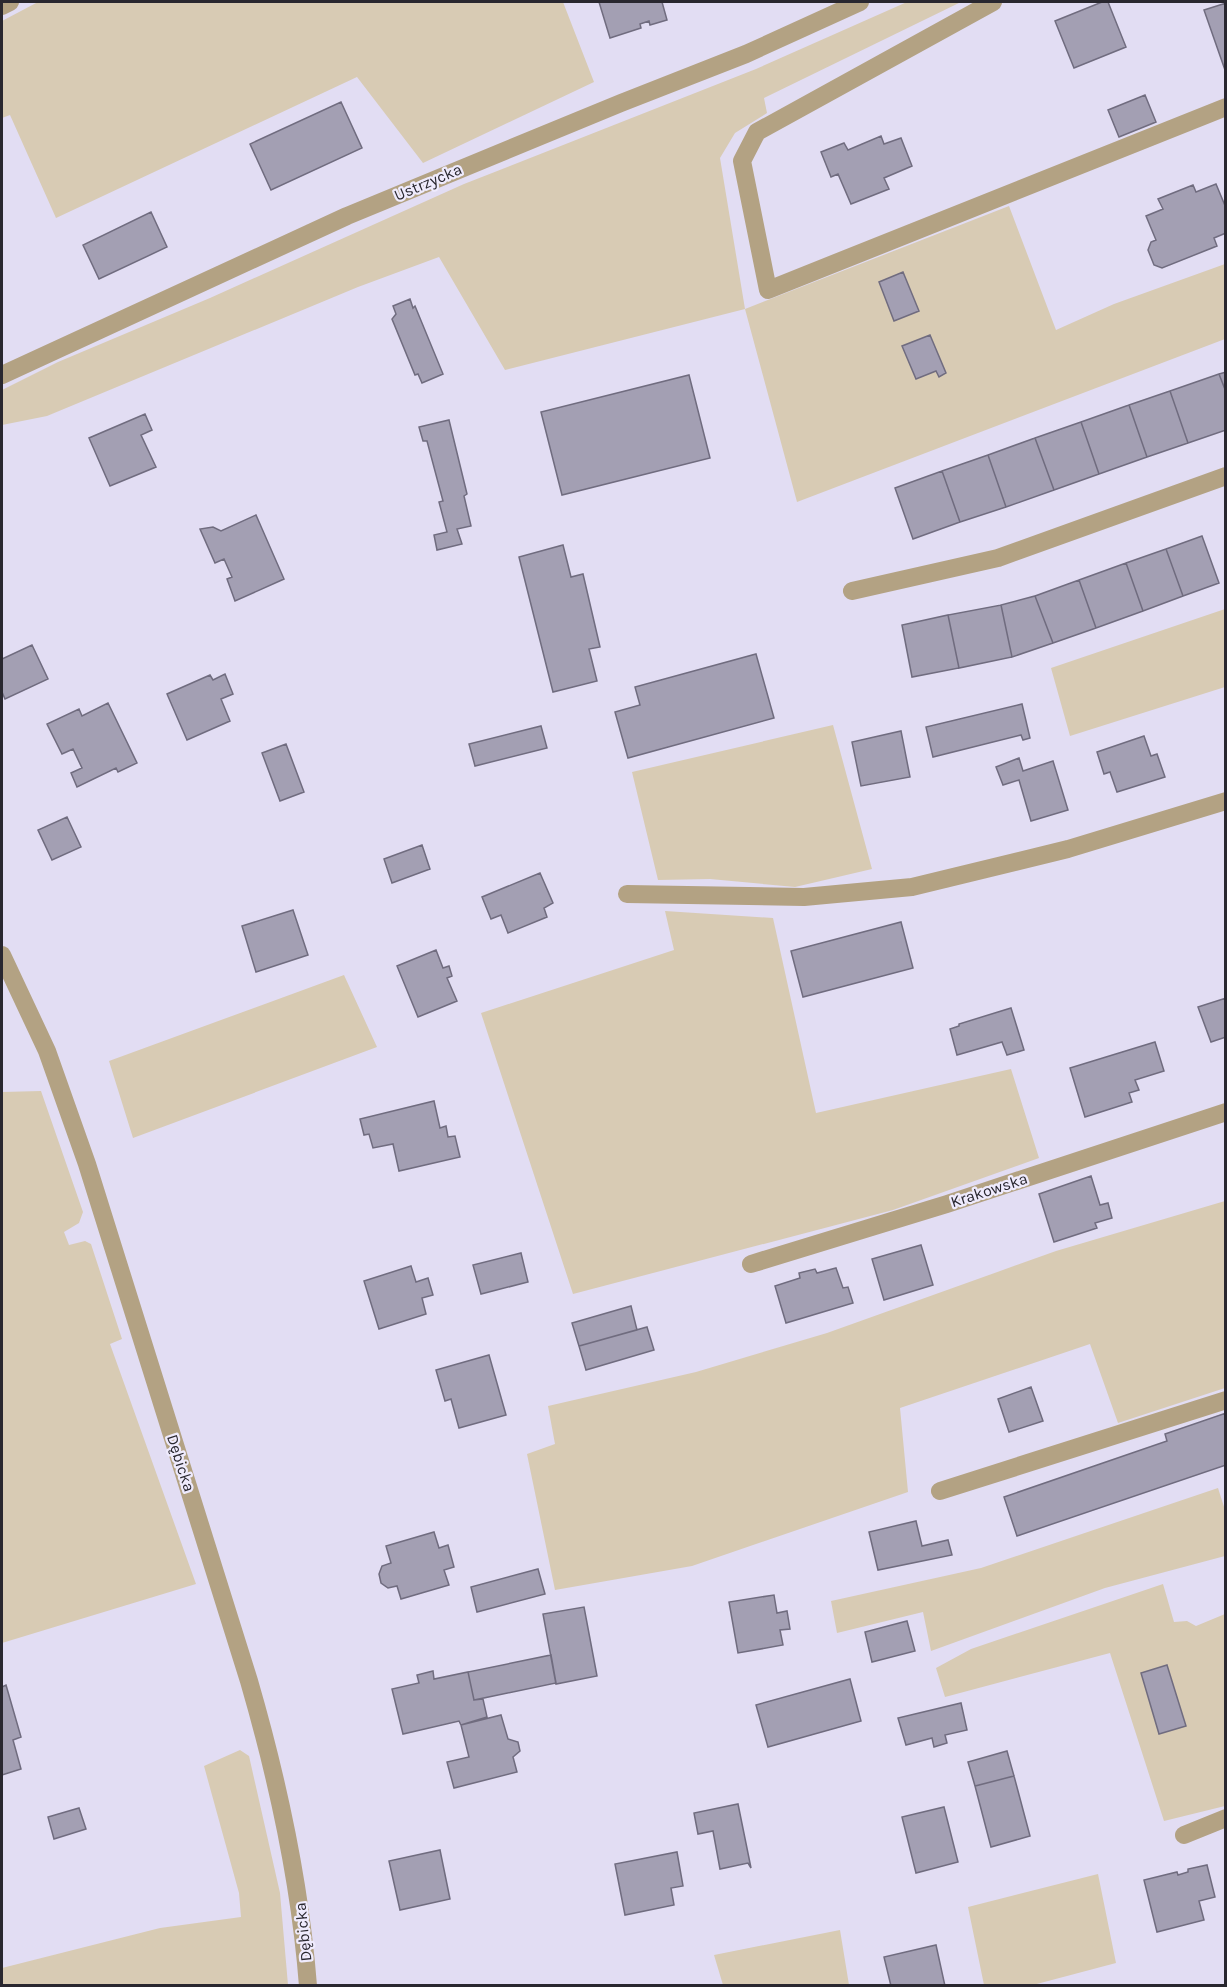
<svg xmlns="http://www.w3.org/2000/svg" width="1227" height="1987" font-family="Karla,sans-serif">
<rect width="100%" height="100%" fill="#e2ddf3"/>
<!-- green -->
<path fill="#d8cbb4" d="M38,2H563L594,82L423,163L357,77L56,218L10,115L2,118V21Z
M907,2H961L764,98L767,113L735,133L720,158L745,309L1009,206L1056,330L1114,304L1225,264V339L797,502L745,309L505,370L439,257L358,287L47,416L2,425V390L58,362L210,298L464,184L756,69Z
M1225,609V687L1070,736L1051,668Z
M833,725L872,869L795,887L710,879L658,880L632,772Z
M665,911L773,918L816,1113L1011,1069L1039,1158L893,1210L573,1294L481,1013L674,950Z
M344,975L377,1047L133,1138L109,1061Z
M41,1091L83,1212L79,1223L64,1232L69,1245L85,1241L91,1244L122,1339L110,1344L196,1584L2,1643V1092Z
M1225,1201V1388L1118,1423L1090,1344L900,1408L908,1492L692,1566L555,1590L527,1454L555,1444L548,1406L696,1372L827,1333L1056,1251Z
M1218,1488L1225,1510V1556L1105,1588L931,1651L923,1612L837,1633L831,1601L981,1568Z
M1163,1584L1174,1622L1187,1621L1196,1626L1225,1614V1806L1164,1821L1110,1653L945,1697L936,1668L971,1649Z
M240,1750L249,1756L280,1893L288,1985H2V1968L160,1928L241,1917L239,1893L204,1766Z
M1098,1874L1116,1963L1033,1985H984L968,1907Z
M840,1930L849,1985H723L714,1955Z"/>
<!-- building -->
<path fill="#a39fb3" stroke="#706c7f" stroke-width="1.5" d="M599,2H662L667,20L650,25L649,21L640,24L641,28L610,38Z
M1102,2H1108L1126,47L1074,68L1055,21Z
M1226,3V70H1225L1204,10Z
M1145,95L1156,122L1119,137L1108,110Z
M341,102L362,148L271,190L250,144Z
M881,136L884,144L901,138L912,166L884,178L889,189L851,204L838,174L831,177L821,152L844,143L848,150Z
M1216,184L1226,208V233L1214,238L1217,246L1162,268L1154,265L1148,250L1151,242L1156,240L1146,216L1163,209L1158,199L1193,185L1196,192Z
M151,212L167,247L99,279L83,245Z
M903,272L919,311L894,321L879,282Z
M410,299L413,308L415,306L443,374L422,383L418,374L415,375L392,319L396,314L393,306Z
M930,335L946,373L939,377L936,371L916,379L902,346Z
M1226,372V392L1219,374Z
M1219,374L1226,392V430L1188,443L1170,391Z
M689,375L710,458L562,495L541,412Z
M1170,391L1188,443L1147,457L1129,405Z
M1129,405L1147,457L1099,474L1081,422Z
M145,414L152,430L141,435L156,467L110,486L89,438Z
M449,420L467,494L464,496L471,526L457,529L462,544L437,550L434,535L447,532L439,502L443,501L427,441H423L419,427Z
M1081,422L1099,474L1054,490L1035,438Z
M1035,438L1054,490L1006,507L988,455Z
M988,455L1006,507L960,522L942,471Z
M942,471L960,522L913,539L895,488Z
M256,515L284,579L235,601L227,579L232,577L224,559L215,563L200,529L213,527L221,531Z
M1202,536L1219,583L1183,596L1166,549Z
M563,545L571,577L583,574L600,647L589,649L597,681L553,692L519,557Z
M1166,549L1183,596L1143,611L1126,563Z
M1126,563L1143,611L1096,628L1079,580Z
M1079,580L1096,628L1053,643L1035,596Z
M1035,596L1053,643L1012,657L1001,605Z
M1001,605L1012,657L959,668L948,615Z
M948,615L959,668L912,677L902,625Z
M32,645L48,679L5,699L2,692V659Z
M756,654L774,718L628,758L615,712L640,705L635,687Z
M225,674L233,694L221,699L230,721L187,740L167,694L210,675L213,680Z
M108,703L137,763L118,772L116,768L77,787L71,773L82,768L73,749L62,754L47,724L79,709L82,716Z
M1022,704L1030,738L1023,740L1021,735L933,757L926,727Z
M541,726L547,748L475,766L469,744Z
M901,731L910,777L861,786L852,742Z
M1144,736L1151,756L1157,754L1165,777L1117,792L1110,772L1104,774L1097,752Z
M286,744L304,792L280,801L262,753Z
M1019,758L1023,771L1053,761L1068,810L1031,821L1019,780L1003,785L996,767Z
M67,817L81,847L52,860L38,830Z
M422,845L430,869L392,883L384,859Z
M540,873L553,903L544,908L547,917L508,933L501,915L491,919L482,897Z
M293,910L308,955L256,972L242,926Z
M901,922L913,968L803,997L791,951Z
M436,950L443,968L449,966L452,976L447,978L457,1001L418,1017L397,966Z
M1226,998V1037L1211,1042L1198,1007Z
M1011,1008L1024,1050L1007,1055L1002,1042L957,1055L950,1029L959,1026V1024Z
M1155,1042L1164,1071L1135,1080L1139,1090L1129,1093L1132,1102L1085,1117L1070,1068Z
M434,1101L440,1128L446,1126L448,1137L455,1136L460,1157L399,1171L393,1144L373,1148L369,1134L364,1135L360,1119Z
M1091,1176L1100,1205L1108,1203L1112,1218L1095,1223L1097,1228L1054,1242L1039,1194Z
M921,1245L933,1285L884,1300L872,1259Z
M521,1253L528,1282L481,1294L473,1265Z
M411,1266L416,1282L428,1278L433,1295L422,1298L426,1314L379,1329L364,1281Z
M836,1268L843,1288L848,1287L853,1303L786,1323L775,1286L800,1278L799,1273L815,1269L817,1273Z
M631,1306L637,1330L579,1346L572,1323Z
M647,1327L654,1350L586,1370L579,1346Z
M489,1355L506,1415L459,1428L451,1399L445,1401L436,1370Z
M1031,1387L1043,1421L1009,1432L998,1399Z
M1226,1413V1465L1017,1536L1004,1497L1167,1441L1165,1434Z
M916,1521L922,1546L948,1540L952,1555L878,1570L869,1532Z
M434,1532L439,1548L448,1545L454,1567L444,1570L449,1585L401,1599L397,1586L388,1588L381,1583L379,1574L382,1566L391,1563L386,1546Z
M538,1569L545,1594L477,1612L471,1587Z
M774,1595L777,1613L787,1611L790,1629L780,1630L783,1645L738,1653L729,1602Z
M584,1607L597,1676L556,1684L543,1614Z
M907,1621L915,1651L872,1662L865,1632Z
M551,1655L556,1683L474,1700L468,1672Z
M1167,1665L1186,1726L1159,1734L1141,1673Z
M433,1671L434,1679L468,1672L474,1700L483,1699L487,1717L461,1725L459,1721L403,1734L392,1689L419,1683L417,1675Z
M850,1679L861,1721L768,1747L756,1705Z
M6,1685L21,1737L13,1740L21,1769L2,1775V1687Z
M961,1703L967,1730L945,1735L947,1743L934,1747L932,1738L906,1745L898,1718Z
M501,1715L508,1739L518,1742L520,1751L513,1757L517,1772L454,1788L447,1762L469,1757L461,1725Z
M1007,1751L1014,1776L975,1786L968,1762Z
M1014,1776L1030,1836L991,1847L975,1786Z
M738,1804L751,1868L748,1863L720,1869L713,1831L698,1834L694,1813Z
M944,1807L958,1862L916,1873L902,1817Z
M79,1808L86,1829L54,1839L48,1817Z
M440,1850L450,1899L400,1910L389,1861Z
M677,1852L683,1886L671,1888L674,1905L625,1915L615,1864Z
M1207,1865L1215,1897L1199,1901L1204,1920L1157,1932L1144,1880L1177,1872L1178,1875L1188,1872V1869Z
M936,1945L945,1986H891L884,1957Z"/>
<g fill="none" stroke-linecap="round" stroke-linejoin="round">
<!-- service -->
<path stroke="#b3a283" stroke-width="18" d="M993,2L757,132L742,161L768,290L1226,107
M2,6L10,2
M627,894L804,897L912,887L1068,849L1226,801
M940,1491L1226,1400
M1184,1835L1226,1818"/>
<!-- minor -->
<path stroke="#b3a283" stroke-width="18" d="M2,375L347,216L621,103L746,54L860,2
M852,591L998,558L1226,476
M751,1264L947,1204L1226,1112"/>
<!-- tertiary -->
<path stroke="#b3a283" stroke-width="18" d="M2,955L47,1051L87,1164L249,1681C278,1781 300,1881 308,1986"/>
</g>
<g text-anchor="middle" dominant-baseline="central" stroke-width="4.5" stroke-linejoin="round" paint-order="stroke">
<!-- street labels -->
<g font-size="16" fill="#29272f" stroke="#efebfd">
<text transform="translate(428 182) rotate(-23)">Ustrzycka</text>
<text transform="translate(989 1190) rotate(-18)">Krakowska</text>
<text transform="translate(181 1463) rotate(72)">Dębicka</text>
<text transform="translate(303 1932) rotate(-96)">Dębicka</text>
</g>
</g>
<!-- border -->
<rect width="1227" height="1987" fill="none" stroke="#29272f" stroke-width="6"/>
</svg>
